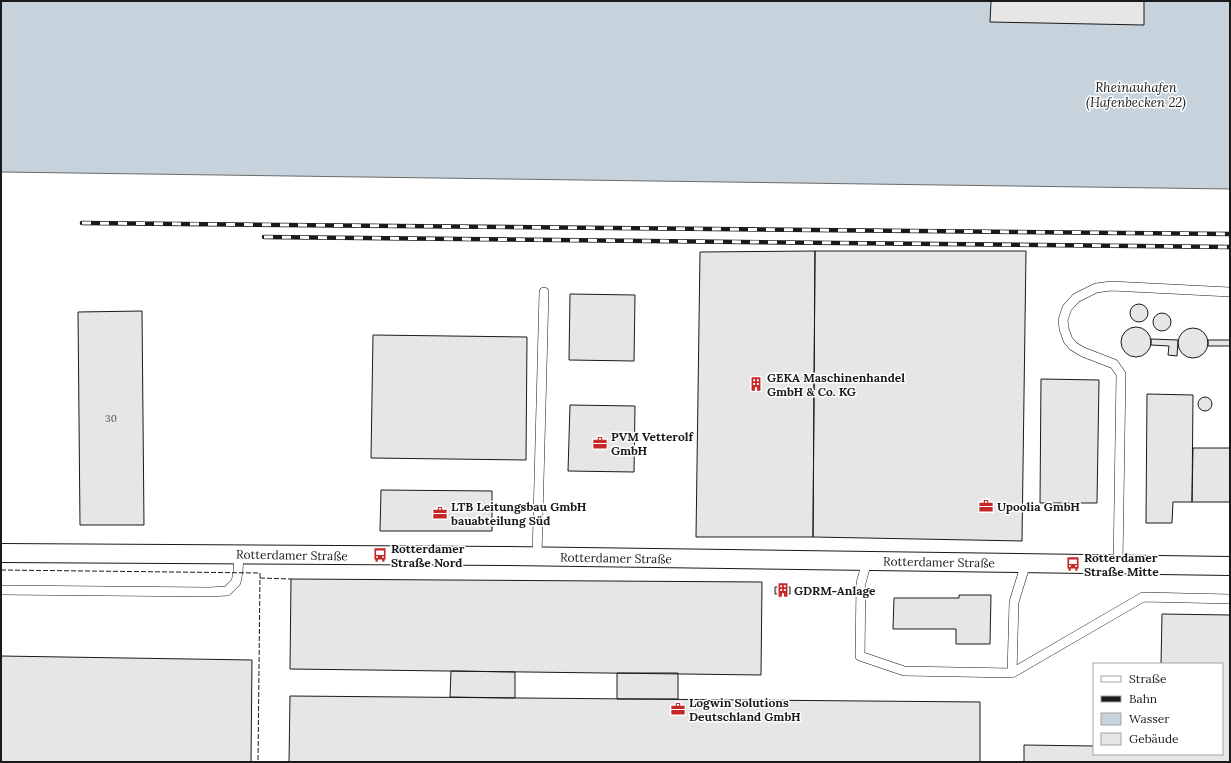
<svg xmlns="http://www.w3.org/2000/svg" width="1231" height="763" font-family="Lora,serif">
<rect width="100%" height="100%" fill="#fff"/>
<!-- water -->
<path fill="#c6d2dc" stroke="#6a6a6a" d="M1,1H1230V189L1,172Z"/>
<!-- building -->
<path fill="#e6e6e6" stroke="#1a1a1a" d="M991,1H1144V25L990,22Z
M815,251L813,537H696L700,252Z
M815,251H1026L1022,541L813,537Z
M570,294L635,295L634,361L569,360Z
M1130 313a9 9 0 1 1 18 0a9 9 0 1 1-18 0Z
M142,311L144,525H80L78,312Z
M1153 322a9 9 0 1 1 18 0a9 9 0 1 1-18 0Z
M1121 342a15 15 0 1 1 30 0a15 15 0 1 1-30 0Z
M1178 343a15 15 0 1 1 30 0a15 15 0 1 1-30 0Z
M373,335L527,337L526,460L371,458Z
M1151,339L1178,340L1177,356L1168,355L1169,346L1151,345Z
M1208,340H1230V346H1208Z
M1041,379L1099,380L1097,503H1040Z
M1147,394L1193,395L1192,502H1173L1172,523H1146Z
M1198 404a7 7 0 1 1 14 0a7 7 0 1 1-14 0Z
M570,405L635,406L634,472L568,471Z
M1193,448H1230V502H1192Z
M381,490L492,491V531H380Z
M291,579L762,582L761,675L290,669Z
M775,587H790V594H775Z
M959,595H991L990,644H956V629H893L894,598H959Z
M1162,614L1230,615V762H1024V745L1094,746V754H1222V664H1161Z
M1,656L252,660L251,762H1Z
M451,671L515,672V698L450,697Z
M617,673H678V699H617Z
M290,696L980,702V762H289Z"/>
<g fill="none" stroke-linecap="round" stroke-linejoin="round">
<defs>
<path id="service" d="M537,556L544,292
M867,561L861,583L860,656L904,671L1012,673L1014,602L1026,563
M1118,565L1121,374L1114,364L1083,352L1073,346L1068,340L1064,329L1063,320L1067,308L1076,298L1096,288L1111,286L1230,292
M1,590L209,592L227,591L236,582L238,572L239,554
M1012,673L1143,597L1230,599"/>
<path id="minor" d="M1,553L504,556L1230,566"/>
</defs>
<!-- service casing -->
<use href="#service" stroke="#1a1a1a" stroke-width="10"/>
<!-- minor casing -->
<use href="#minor" stroke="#1a1a1a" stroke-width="20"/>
<!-- service -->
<use href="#service" stroke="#fff" stroke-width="9"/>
<!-- minor -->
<use href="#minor" stroke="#fff" stroke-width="18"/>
<defs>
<path id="rail" d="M82,223L1230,234
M264,237L1230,247"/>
</defs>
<!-- rail casing -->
<use href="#rail" stroke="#1a1a1a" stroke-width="4.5"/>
<!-- rail -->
<use href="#rail" stroke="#fff" stroke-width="3" stroke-dasharray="9" stroke-linecap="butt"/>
<!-- fence -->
<path stroke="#1a1a1a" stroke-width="1" stroke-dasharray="5 2" stroke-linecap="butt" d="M1,570L260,573L258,762
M260,578L291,579"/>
</g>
<!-- icons -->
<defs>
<symbol id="building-bare" viewBox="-9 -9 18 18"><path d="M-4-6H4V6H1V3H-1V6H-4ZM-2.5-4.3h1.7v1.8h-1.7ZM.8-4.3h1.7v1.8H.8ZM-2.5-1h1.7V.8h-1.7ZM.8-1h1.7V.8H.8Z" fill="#c62828" stroke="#fff" stroke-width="2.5" paint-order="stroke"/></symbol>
<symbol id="office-bare" viewBox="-9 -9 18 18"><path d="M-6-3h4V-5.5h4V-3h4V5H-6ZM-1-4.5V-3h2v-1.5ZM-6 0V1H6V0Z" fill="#c62828" stroke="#fff" stroke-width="2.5" paint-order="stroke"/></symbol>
<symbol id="bus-bare" viewBox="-9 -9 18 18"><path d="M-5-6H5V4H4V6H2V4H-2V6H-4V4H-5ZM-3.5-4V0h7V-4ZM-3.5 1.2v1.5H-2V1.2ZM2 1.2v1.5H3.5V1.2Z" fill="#c62828" stroke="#fff" stroke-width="2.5" paint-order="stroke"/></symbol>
</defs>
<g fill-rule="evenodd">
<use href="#building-bare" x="746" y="374" width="20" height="20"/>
<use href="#office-bare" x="590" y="433" width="20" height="20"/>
<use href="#office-bare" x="976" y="496" width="20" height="20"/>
<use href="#office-bare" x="430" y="503" width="20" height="20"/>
<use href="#bus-bare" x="370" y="545" width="20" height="20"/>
<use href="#bus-bare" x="1063" y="554" width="20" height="20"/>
<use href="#building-bare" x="773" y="580" width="20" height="20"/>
<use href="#office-bare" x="668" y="699" width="20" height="20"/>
</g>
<g text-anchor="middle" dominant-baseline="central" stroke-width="3" stroke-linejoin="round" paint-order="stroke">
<!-- number labels -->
<g font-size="10" fill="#4d4d4d">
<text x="111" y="418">30</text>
</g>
<!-- poi labels -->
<g font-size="12" font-weight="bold" fill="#1a1a1a" stroke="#fff" text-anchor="start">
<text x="767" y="377">GEKA Maschinenhandel<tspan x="767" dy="14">GmbH &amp; Co. KG</tspan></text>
<text x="611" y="436">PVM Vetterolf<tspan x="611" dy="14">GmbH</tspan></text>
<text x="451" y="506">LTB Leitungsbau GmbH<tspan x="451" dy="14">bauabteilung Süd</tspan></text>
<text x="997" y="506">Upoolia GmbH</text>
<text x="391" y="548">Rotterdamer<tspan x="391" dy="14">Straße Nord</tspan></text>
<text x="1084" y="557">Rotterdamer<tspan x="1084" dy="14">Straße Mitte</tspan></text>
<text x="794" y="590">GDRM-Anlage</text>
<text x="689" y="702">Logwin Solutions<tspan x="689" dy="14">Deutschland GmbH</tspan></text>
</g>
<!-- street labels -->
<g font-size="12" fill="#1a1a1a" stroke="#fff">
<text transform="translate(292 555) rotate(1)">Rotterdamer Straße</text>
<text transform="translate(616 558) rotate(1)">Rotterdamer Straße</text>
<text transform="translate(939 562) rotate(1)">Rotterdamer Straße</text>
</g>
<!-- water labels -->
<g font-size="13" font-style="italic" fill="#1a1a1a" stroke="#fff">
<text x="1136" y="87">Rheinauhafen<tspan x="1136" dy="15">(Hafenbecken 22)</tspan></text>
</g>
</g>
<!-- border -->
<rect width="1231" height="763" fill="none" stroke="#1a1a1a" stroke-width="4"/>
<!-- legend -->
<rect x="1093" y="663" width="130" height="92" fill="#ffffff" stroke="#a3a3a3"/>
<rect x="1101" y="676" width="20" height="6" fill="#ffffff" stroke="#a3a3a3"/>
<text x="1129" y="683" font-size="12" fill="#1a1a1a">Straße</text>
<rect x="1101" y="696" width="20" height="6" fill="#1a1a1a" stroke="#a3a3a3"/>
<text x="1129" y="703" font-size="12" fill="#1a1a1a">Bahn</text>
<rect x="1101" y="713" width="20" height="12" fill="#c6d2dc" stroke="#a3a3a3"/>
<text x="1129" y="723" font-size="12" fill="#1a1a1a">Wasser</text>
<rect x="1101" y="733" width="20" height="12" fill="#e6e6e6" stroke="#a3a3a3"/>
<text x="1129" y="743" font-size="12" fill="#1a1a1a">Gebäude</text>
</svg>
